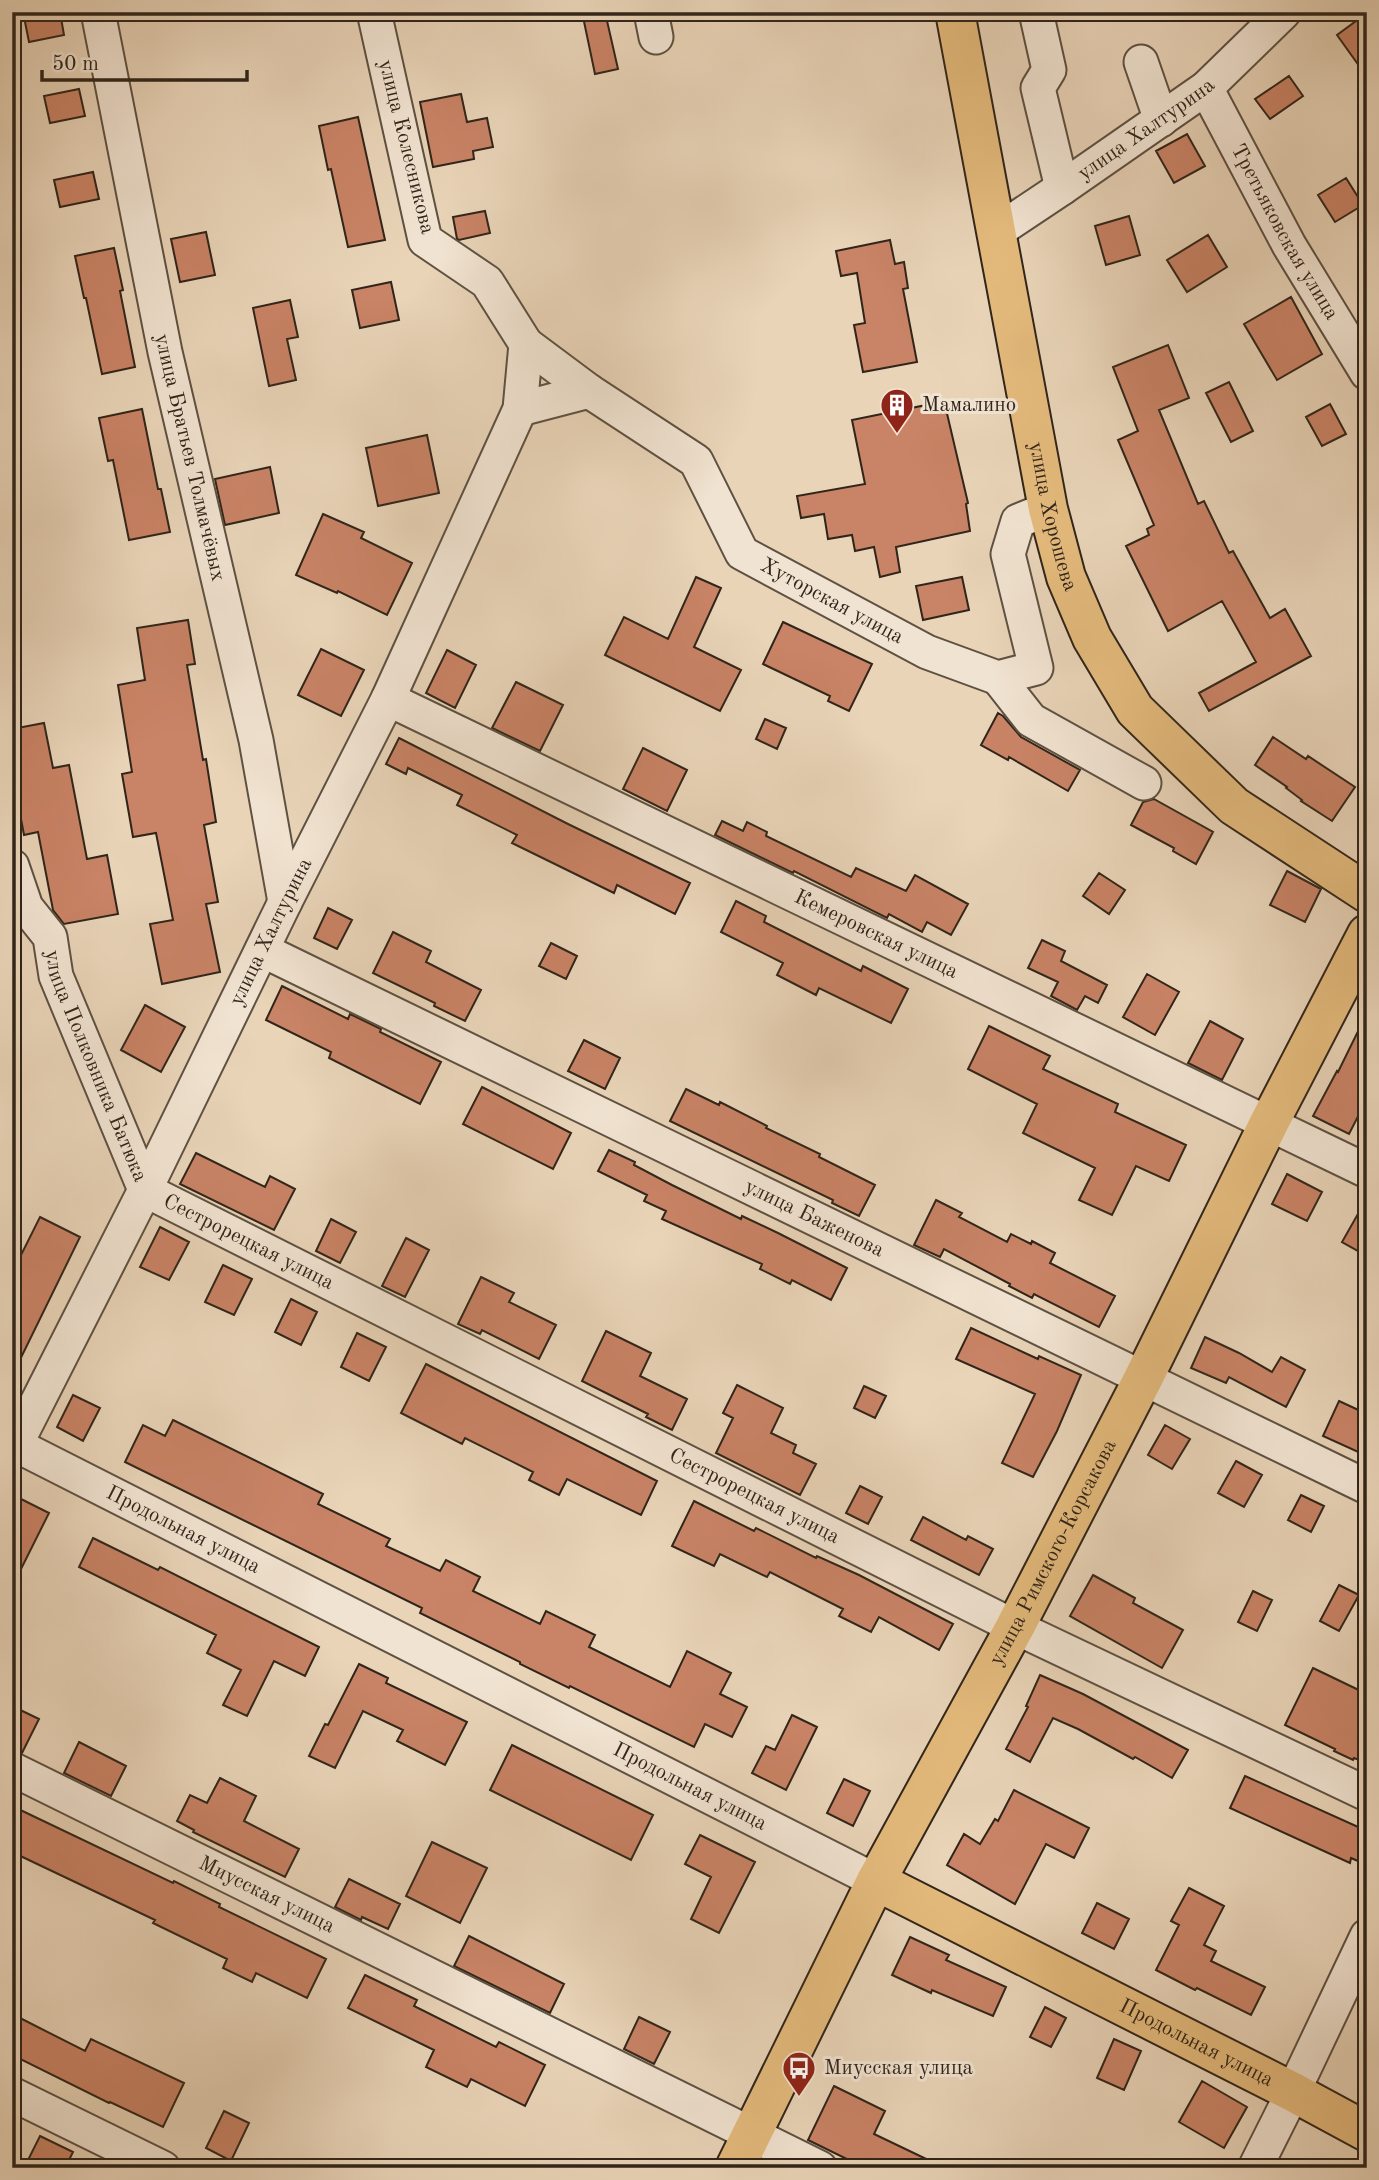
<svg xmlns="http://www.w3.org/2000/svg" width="1379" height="2180" font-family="'Old Standard TT',serif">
<rect width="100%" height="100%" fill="#e9d4b8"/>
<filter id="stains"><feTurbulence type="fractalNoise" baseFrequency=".00286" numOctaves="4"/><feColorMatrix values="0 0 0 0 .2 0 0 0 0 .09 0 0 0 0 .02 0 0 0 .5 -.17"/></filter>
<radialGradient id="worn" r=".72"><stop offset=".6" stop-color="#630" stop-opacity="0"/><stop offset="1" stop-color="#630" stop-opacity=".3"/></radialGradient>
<!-- building -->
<path fill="#c98366" stroke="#30251a" stroke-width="2" d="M23,12H60L64,35L29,42Z
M582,12H605L618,69L595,74Z
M1367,13V77L1337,35Z
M1289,76L1303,96L1270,119L1255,99Z
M79,89L85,116L50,123L44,96Z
M461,94L467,122L487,118L493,147L473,151L474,159L433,167L420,102Z
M358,117L385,240L348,247L331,169L328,170L319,126Z
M1187,134L1205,166L1174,183L1156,151Z
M93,172L99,199L60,207L54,180Z
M1346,178L1363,205L1335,222L1318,195Z
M485,211L490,233L459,240L457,239L453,217Z
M1129,216L1140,255L1106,265L1095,226Z
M206,232L215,275L180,282L171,239Z
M1208,235L1227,267L1187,292L1167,260Z
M890,240L895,264L904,262L908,288L903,289L917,362L863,372L854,325L865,323L857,273L841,276L836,251Z
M114,248L123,290L120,291L135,367L102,374L86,298H84L75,256Z
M391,282L399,320L360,328L352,290Z
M1291,297L1322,354L1277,380L1244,324Z
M290,300L298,337L287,339L296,380L269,386L253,308Z
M1168,345L1189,398L1159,410L1198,504L1204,501L1229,553L1233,551L1270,618L1285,609L1311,656L1209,711L1199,693L1256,662L1222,601L1168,631L1126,546L1149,535L1147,529L1154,525L1118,440L1138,431L1113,367Z
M1229,382L1253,431L1231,442L1206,393Z
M931,404L932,408L945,405L968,503L966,504L970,531L896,547L900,572L880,577L874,547L855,551L852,535L828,539L824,514L801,518L797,496L865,484L852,420Z
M1330,404L1346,434L1322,446L1306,417Z
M142,409L158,489H161L170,532L129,540L113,460L108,461L99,418Z
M427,435L439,493L378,506L366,448Z
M270,467L279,513L225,525L215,479Z
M323,514L364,532L361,538L412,563L387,615L338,591L337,593L296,575Z
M696,577L721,588L694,647L741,670L720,711L605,655L624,617L668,639Z
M962,577L969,610L923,620L916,586Z
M188,620L195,664L187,665L203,760L206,759L216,822L204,825L218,902L206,904L220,972L162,984L150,924L173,920L156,833L133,837L122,774L132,772L118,685L145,680L137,628Z
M783,622L872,664L849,711L828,701L830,696L763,664Z
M321,649L364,670L341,716L298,695Z
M447,650L476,665L455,708L426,693Z
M516,682L563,705L540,751L492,728Z
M998,713L1003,716L1021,737L1080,770L1068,791L1009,757L1008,760L981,745Z
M765,719L786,728L777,749L756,739Z
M44,723L53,768L69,765L87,859L107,855L118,914L64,924L53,910L38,832L24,835L12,771V729Z
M1273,737L1306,759L1308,756L1355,787L1332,821L1301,801L1302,800L1286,788L1287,787L1255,765Z
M399,738L568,824L690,883L675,914L617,885L614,893L512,843L517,835L457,805L462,795L408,768L406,774L386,764Z
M643,748L687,770L667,811L623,789Z
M1154,799L1213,832L1196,864L1173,851L1174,848L1131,825L1143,802Z
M722,821L743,831L747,822L767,832L766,836L851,877L856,868L906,891L915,875L968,904L951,935L927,922L922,932L889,914L887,918L794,871L793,873L715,835Z
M1287,871L1321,889L1305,922L1270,905Z
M1099,873L1125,890L1109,914L1083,896Z
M736,901L766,916L764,922L861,971L863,966L908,989L891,1023L819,988L816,995L777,975L783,963L721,932Z
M328,908L352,920L337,949L314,938Z
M393,932L431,951L426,962L481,990L465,1021L434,1006L435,1003L373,973Z
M1042,940L1065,951L1061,961L1107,985L1098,1003L1085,996L1077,1010L1051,996L1058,982L1028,968Z
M551,943L577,956L566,979L539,966Z
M1147,974L1179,992L1155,1035L1123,1017Z
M282,986L348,1019L350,1014L381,1029L380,1032L441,1062L420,1104L329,1058L331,1052L266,1020Z
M145,1005L185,1027L161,1072L121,1050Z
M1367,1013V1099L1349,1134L1313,1116L1337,1071L1338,1072Z
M1210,1021L1243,1039L1222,1080L1188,1063Z
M989,1026L1050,1056L1043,1069L1118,1104L1115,1112L1186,1145L1169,1181L1136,1166L1112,1215L1079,1200L1095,1168L1023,1133L1037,1104L968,1069Z
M584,1040L620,1058L605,1089L568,1071Z
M482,1087L571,1133L553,1169L463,1124Z
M686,1089L719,1105L720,1102L767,1126L766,1128L820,1154L819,1157L875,1185L859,1216L832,1203L833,1200L670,1121Z
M609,1150L635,1162L634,1165L672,1185L741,1219L742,1216L778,1233L847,1268L831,1300L792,1280L790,1284L760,1269L762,1264L662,1219L666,1211L644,1201L647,1195L598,1171Z
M196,1153L265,1187L270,1176L295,1189L274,1230L180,1184Z
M1287,1174L1322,1192L1307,1221L1272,1204Z
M1367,1198V1256L1342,1242Z
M936,1200L962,1213L959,1217L1007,1242L1011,1234L1031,1244L1032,1241L1055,1253L1050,1263L1115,1296L1099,1327L1034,1294L1032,1298L1009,1286L1010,1284L944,1249L940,1257L914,1245Z
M40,1217L80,1237L12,1376V1273Z
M331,1219L356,1232L340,1263L316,1251Z
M160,1227L189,1242L169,1280L140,1267Z
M406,1238L429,1250L405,1297L382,1286Z
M223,1265L252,1279L234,1315L205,1302Z
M481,1277L514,1293L509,1302L556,1325L539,1359L482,1330L480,1334L458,1324Z
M291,1299L317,1312L301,1345L275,1332Z
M971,1328L1038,1359L1039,1356L1081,1375L1057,1431L1033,1477L1002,1463L1035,1394L956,1359Z
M606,1331L651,1353L640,1376L687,1399L672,1430L646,1417L648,1414L582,1381Z
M357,1333L386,1347L369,1381L341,1367Z
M1205,1337L1239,1353L1272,1372L1281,1357L1305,1370L1286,1407L1229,1377L1226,1383L1191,1368Z
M426,1364L657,1481L641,1515L567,1479L559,1495L529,1480L533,1472L465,1438L462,1444L401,1413Z
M737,1385L783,1408L771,1433L796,1445L793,1453L816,1464L800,1495L716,1453L733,1418L723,1413Z
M864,1386L886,1396L875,1418L854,1408Z
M73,1395L100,1408L83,1441L57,1427Z
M1339,1401L1367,1414V1456L1323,1436Z
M173,1420L323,1494L318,1504L390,1539L386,1546L440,1571L446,1560L480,1577L473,1591L540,1624L546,1611L595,1635L589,1647L670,1687L687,1651L731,1673L720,1694L747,1707L732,1737L705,1724L694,1747L570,1686L569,1688L520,1664V1662L420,1613L422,1608L125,1462L143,1425L165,1436Z
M1165,1425L1190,1439L1172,1469L1148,1455Z
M1236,1461L1262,1475L1244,1507L1218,1493Z
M860,1486L882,1497L868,1524L846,1513Z
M1301,1495L1324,1506L1311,1532L1288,1520Z
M21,1499L49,1513L12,1587V1517Z
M694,1501L754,1531L756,1528L816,1558L817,1556L859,1575L953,1624L939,1650L879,1617L871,1632L839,1616L843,1609L770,1572L767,1577L720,1554L714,1566L672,1546Z
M923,1517L966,1540L968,1536L993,1549L979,1575L911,1540Z
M93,1538L158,1570L160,1567L319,1647L305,1676L274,1661L247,1716L223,1705L241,1670L207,1653L216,1635L79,1567Z
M1093,1575L1135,1598L1133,1603L1183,1630L1162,1668L1070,1616Z
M1339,1585L1359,1595L1339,1631L1320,1621Z
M1253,1591L1272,1600L1257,1631L1238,1622Z
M359,1664L388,1678L386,1683L467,1722L445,1765L397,1741L403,1730L363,1711L335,1768L309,1756L325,1724L328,1725Z
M1313,1668L1367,1694V1763L1354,1758L1353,1760L1334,1751L1335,1749L1285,1725Z
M1040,1675L1083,1694L1188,1750L1172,1778L1135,1757L1133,1759L1078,1729L1053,1718L1030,1762L1006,1749L1028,1707L1026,1706Z
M12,1706L39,1719L22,1753L12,1750Z
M792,1715L817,1727L786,1790L752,1773L766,1746L775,1750Z
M79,1742L126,1766L111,1796L64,1773Z
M512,1745L653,1815L631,1860L490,1790Z
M1245,1776L1367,1831V1865L1351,1858L1350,1863L1230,1808Z
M220,1778L256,1796L244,1821L299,1849L285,1877L193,1832L194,1830L177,1821L190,1795L207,1803Z
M844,1779L870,1791L853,1826L827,1813Z
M1014,1790L1089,1828L1074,1858L1046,1844L1015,1904L947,1865L964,1834L980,1844L995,1819L998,1821Z
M12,1806L173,1883L174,1881L220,1904L219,1907L326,1959L307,1998L256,1973L252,1982L223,1968L227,1959L153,1923L155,1920L12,1852Z
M700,1835L755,1862L719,1933L691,1919L711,1877L685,1864Z
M432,1842L487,1868L460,1923L406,1896Z
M349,1879L400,1904L388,1929L362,1917L361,1920L335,1907Z
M1189,1888L1224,1906L1204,1945L1216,1951L1211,1961L1265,1987L1251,2015L1197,1988L1195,1990L1156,1970L1179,1925L1171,1921Z
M1097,1903L1129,1919L1114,1949L1082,1933Z
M469,1936L564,1984L550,2013L454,1966Z
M910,1937L949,1955L946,1960L1006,1987L993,2016L932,1990L931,1993L892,1975Z
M365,1975L417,2000L414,2006L496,2047L499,2042L545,2065L525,2106L471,2079L467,2087L426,2067L434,2050L348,2008Z
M1045,2007L1066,2018L1051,2047L1030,2037Z
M639,2017L670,2032L654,2064L624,2049Z
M20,2018L85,2051L91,2039L184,2083L163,2127L110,2102L109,2103L12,2055V2034Z
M1114,2039L1141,2051L1124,2090L1097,2078Z
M1202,2081L1247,2107L1224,2148L1179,2122Z
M834,2086L885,2111L874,2134L945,2168H865L808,2140Z
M224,2111L249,2123L231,2161L206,2148Z
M40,2136L73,2152L65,2168H24Z"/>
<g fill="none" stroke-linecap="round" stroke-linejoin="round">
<defs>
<g id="minor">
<path id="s1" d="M98,12L165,352L256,740L285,902"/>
<path d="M651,12L656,37"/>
<path d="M1036,12L1049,70L1038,88L1062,188"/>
<path d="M1141,62L1161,120"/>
<path id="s2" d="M1206,88L1289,245L1367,373"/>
<path id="s3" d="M996,232L1062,188L1206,88L1284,12"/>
<path d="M526,344L589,391"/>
<path id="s4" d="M520,409L589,391L696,461L742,553L927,652L998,678L1036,668L1008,554L1018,521L1048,509"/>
<path d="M998,678L1031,720L1144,783"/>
<path id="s5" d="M388,699L1367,1171"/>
<path id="s6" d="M12,866L26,907L50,937L56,976L145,1190"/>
<path id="s7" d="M262,950L1367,1487"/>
<path id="s8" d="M145,1190L1015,1627L1367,1794"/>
<path id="s9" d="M12,1443L876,1881"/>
<path id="s10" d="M12,1452L145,1190L285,902L388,699L520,409L526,344L487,282L425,240L374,12"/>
<path id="s11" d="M12,1769L820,2168"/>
<path d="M12,2094L163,2168"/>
<path d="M1255,2168L1293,2092L1367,1936"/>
</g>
<g id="major">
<path id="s12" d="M955,12L1048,509L1066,577L1092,638L1135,710L1234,806L1367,893"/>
<path id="s13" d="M876,1881L1293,2092L1367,2132"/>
<path id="s14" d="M735,2168L876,1881L1015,1627L1143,1379L1269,1123L1367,934"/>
</g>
</defs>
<!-- minor casing -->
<use href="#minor" stroke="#5e5142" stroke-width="37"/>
<!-- major casing -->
<use href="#major" stroke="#30251a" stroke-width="42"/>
<!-- minor -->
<use href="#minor" stroke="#f1e3d1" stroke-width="33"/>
<!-- major -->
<use href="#major" stroke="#e4ba7c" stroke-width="38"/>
</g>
<!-- icons -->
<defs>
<symbol id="building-pin" viewBox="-11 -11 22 30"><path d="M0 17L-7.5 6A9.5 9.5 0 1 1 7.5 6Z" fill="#8f2418" stroke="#f1e3d1"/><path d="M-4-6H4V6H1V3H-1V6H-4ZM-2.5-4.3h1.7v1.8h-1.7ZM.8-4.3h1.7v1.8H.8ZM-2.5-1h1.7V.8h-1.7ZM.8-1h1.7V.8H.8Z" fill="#fff"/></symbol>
<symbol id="bus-pin" viewBox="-11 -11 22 30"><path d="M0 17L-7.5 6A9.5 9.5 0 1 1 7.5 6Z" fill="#8f2418" stroke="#f1e3d1"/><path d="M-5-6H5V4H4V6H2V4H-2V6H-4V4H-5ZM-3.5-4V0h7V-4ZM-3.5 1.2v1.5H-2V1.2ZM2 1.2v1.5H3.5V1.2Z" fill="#fff"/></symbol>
</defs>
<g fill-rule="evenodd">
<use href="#building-pin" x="878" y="386" width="38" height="52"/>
<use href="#bus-pin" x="780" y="2049" width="38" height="52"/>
</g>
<g text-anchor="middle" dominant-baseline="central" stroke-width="6" stroke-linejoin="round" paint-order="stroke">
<!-- street labels -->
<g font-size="21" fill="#30251a" stroke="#f1e3d1">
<text stroke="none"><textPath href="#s3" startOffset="182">улица Халтурина</textPath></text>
<text transform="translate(406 147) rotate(76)">улица Колесникова</text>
<text stroke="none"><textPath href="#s2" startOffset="164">Третьяковская улица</textPath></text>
<text stroke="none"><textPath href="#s1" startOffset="455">улица Братьев Толмачёвых</textPath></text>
<text stroke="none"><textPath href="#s12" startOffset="514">улица Хорошева</textPath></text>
<text stroke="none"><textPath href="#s4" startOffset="404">Хуторская улица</textPath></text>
<text stroke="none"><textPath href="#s10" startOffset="581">улица Халтурина</textPath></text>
<text stroke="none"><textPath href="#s5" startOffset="542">Кемеровская улица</textPath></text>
<text stroke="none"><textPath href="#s6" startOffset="219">улица Полковника Батюка</textPath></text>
<text stroke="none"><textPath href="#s7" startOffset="614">улица Баженова</textPath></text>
<text stroke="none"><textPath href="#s8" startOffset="116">Сестрорецкая улица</textPath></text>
<text stroke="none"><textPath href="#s8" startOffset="682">Сестрорецкая улица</textPath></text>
<text stroke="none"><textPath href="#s9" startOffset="192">Продольная улица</textPath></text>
<text stroke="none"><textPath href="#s14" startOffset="693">улица Римского-Корсакова</textPath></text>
<text stroke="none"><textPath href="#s9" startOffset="760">Продольная улица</textPath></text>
<text stroke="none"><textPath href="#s11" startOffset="284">Миусская улица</textPath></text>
<text stroke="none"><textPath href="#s13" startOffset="359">Продольная улица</textPath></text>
</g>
<!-- poi labels -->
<g font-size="21" fill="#30251a" stroke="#f1e3d1" text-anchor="start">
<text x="922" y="405">Мамалино</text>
<text x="824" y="2068">Миусская улица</text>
</g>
</g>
<!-- margin -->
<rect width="1379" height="2180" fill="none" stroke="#e9d4b8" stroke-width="42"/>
<rect x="14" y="14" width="1351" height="2152" fill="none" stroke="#30251a" stroke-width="3.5"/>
<rect x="21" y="21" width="1337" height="2138" fill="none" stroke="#30251a" stroke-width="2"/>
<!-- scale -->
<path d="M42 70v10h205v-10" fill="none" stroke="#30251a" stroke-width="3.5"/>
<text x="52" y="70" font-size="21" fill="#30251a" stroke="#f1e3d1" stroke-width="5" paint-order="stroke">50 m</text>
<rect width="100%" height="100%" filter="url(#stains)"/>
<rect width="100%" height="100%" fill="url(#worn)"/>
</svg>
